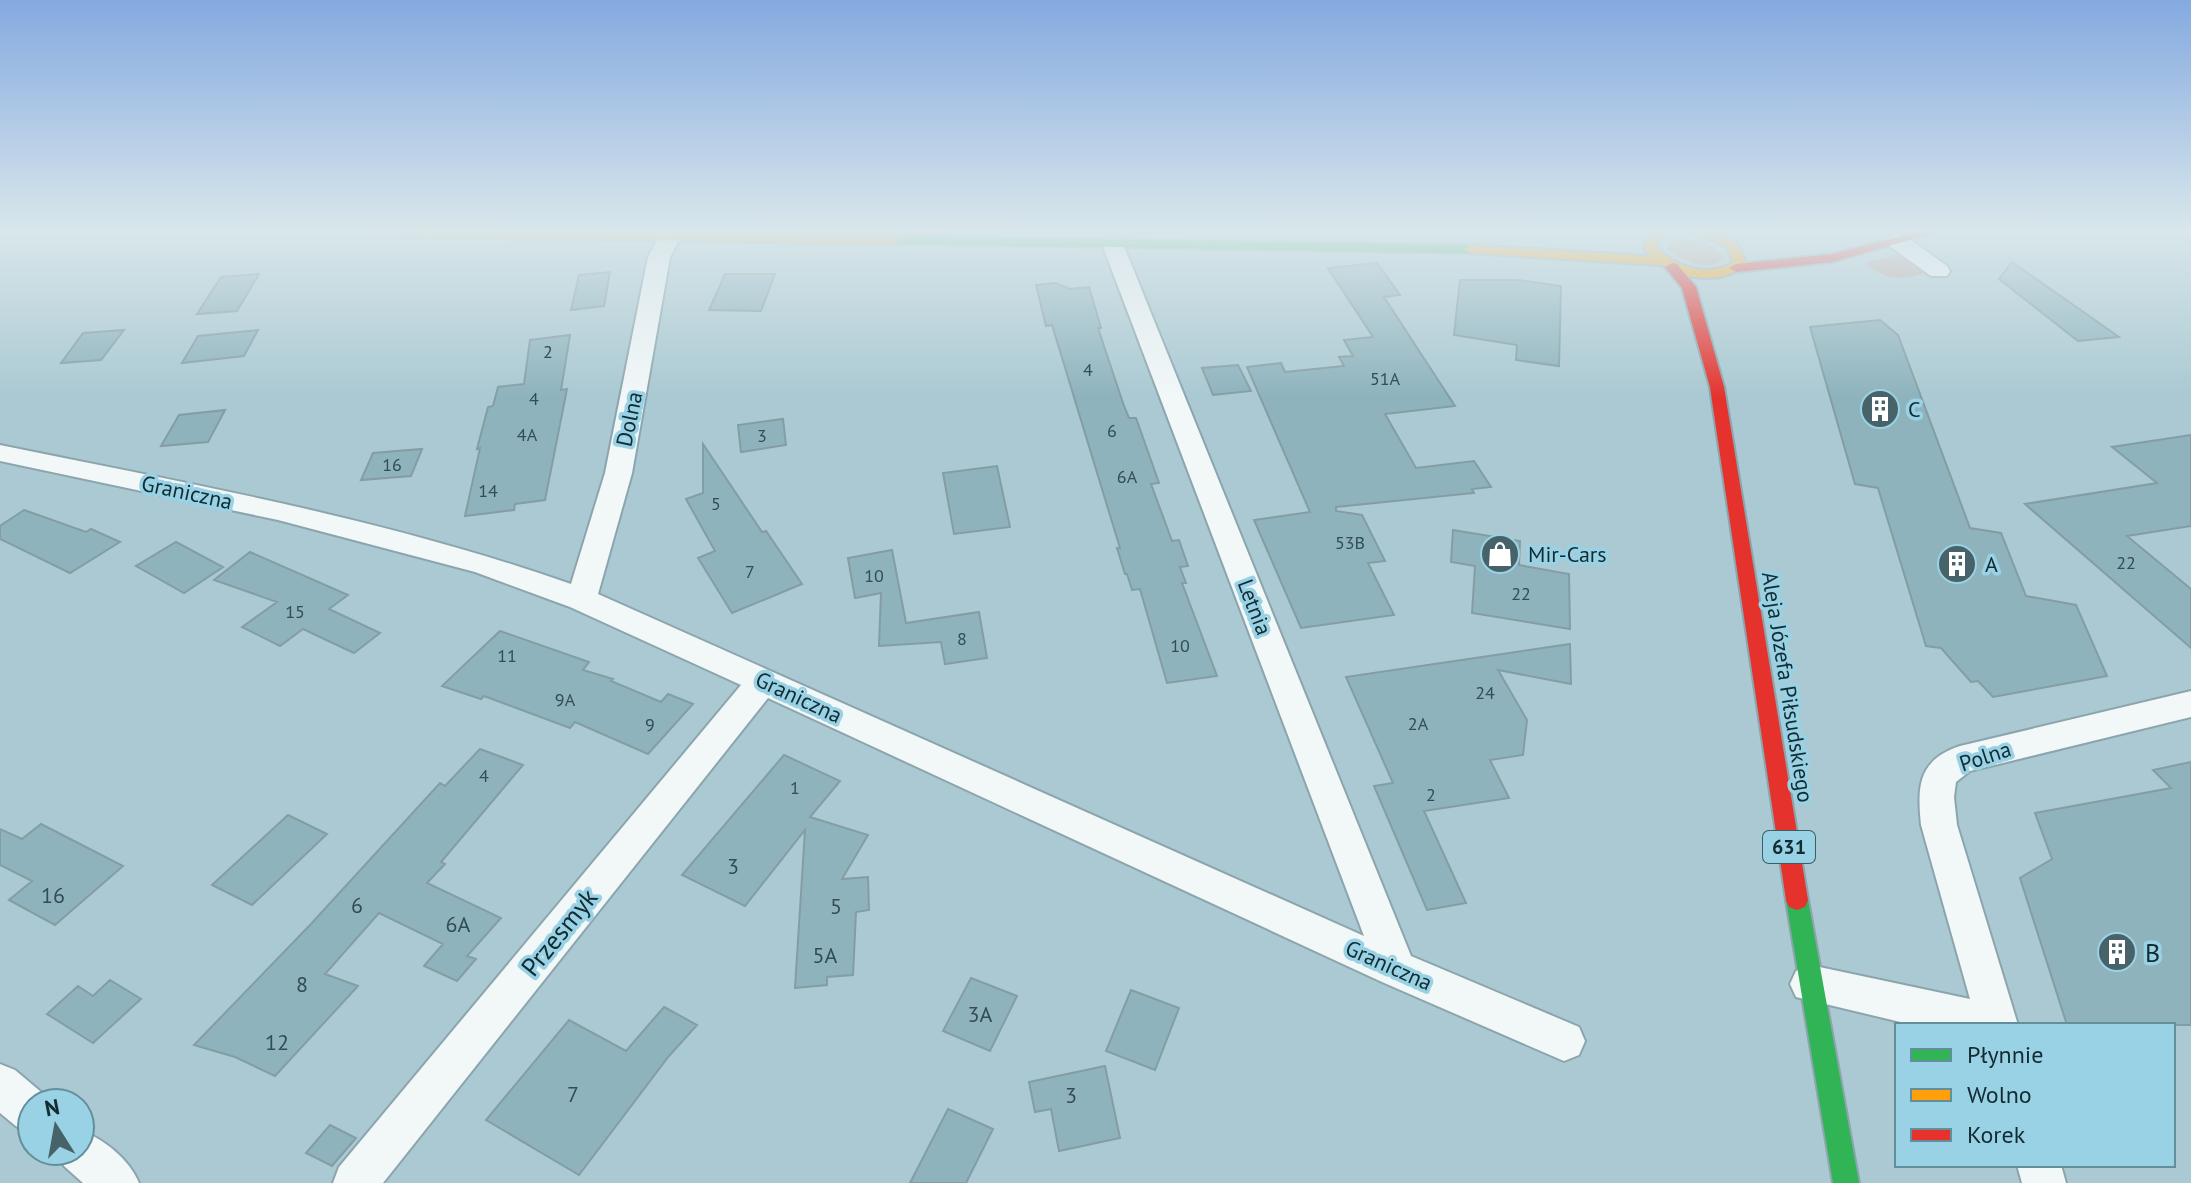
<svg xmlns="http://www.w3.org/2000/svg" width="2191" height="1183" font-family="'PT Sans',sans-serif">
<rect width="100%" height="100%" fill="#aac9d2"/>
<!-- green -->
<path fill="#bea39a" d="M1677,239L1704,241L1725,257C1709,275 1684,261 1668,250V245Z
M1908,252L1925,273C1900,281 1886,280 1865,263Z"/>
<!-- building -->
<path fill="#8eb3bd" stroke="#849da4" stroke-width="2" d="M2012,262L2119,337L2078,341L1999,279Z
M1377,263L1400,295L1384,297L1455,406L1385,414L1416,468L1474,461L1491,487L1472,489L1474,493L1336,507V511L1362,515L1385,561L1368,563L1394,615L1301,628L1254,520L1310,512L1247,367L1281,363L1285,372L1344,366L1339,357L1353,356L1344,340L1373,337L1328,268Z
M610,272L604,306L571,310L579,275Z
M259,274L237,311L197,314L221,277Z
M725,274H775L761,311L709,310Z
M1460,280H1518L1561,286L1559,366L1516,360L1517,345L1454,335Z
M1055,283L1070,289L1089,287L1101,328H1098L1124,406L1129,418H1136L1159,483L1151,484L1172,541L1179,540L1188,566L1180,567L1186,583H1182L1217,676L1167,683L1140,589L1132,590L1127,574H1125L1117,548H1120L1052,325L1046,326L1036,285Z
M1880,320L1898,335L1970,528L2001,533L2026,596L2076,605L2107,676L1993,697L1978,681L1971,682L1941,648L1926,646L1878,488L1855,484L1810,327Z
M124,330L101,360L61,363L83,333Z
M258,330L244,356L182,363L198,336Z
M570,335L561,390L567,389L545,500L515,504L514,510L465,516L480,448L477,449L488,407L493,406L498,387L524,384L530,340Z
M1238,365L1251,391L1213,395L1202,368Z
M225,410L208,442L161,446L179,415Z
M783,419L786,445L741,452L738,425Z
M2191,435V526L2127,536L2191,589V648L2025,504L2157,483L2112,447Z
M703,444L762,532L766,531L802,584L732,613L698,558L715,551L686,499L703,493Z
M422,449L411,476L361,480L373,453Z
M997,466L1010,527L954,534L943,473Z
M24,510L86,532L91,529L120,542L70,573L0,539V526Z
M1453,530L1520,541L1519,565L1569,574L1570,629L1472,613L1475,566L1451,562Z
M176,542L223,567L184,593L136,566Z
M892,550L906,623L979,612L987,658L945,664L941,642L879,646L881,593L855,598L848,558Z
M250,552L348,595L329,609L380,633L354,653L303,629L280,646L242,627L277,602L214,580Z
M500,631L589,662L583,670L613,679L611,681L661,702L668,694L693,704L648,754L575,722L570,728L484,696L481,699L442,686Z
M1570,644L1571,684L1498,670L1527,720L1523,755L1490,760L1509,798L1424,811L1466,903L1427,910L1374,786L1393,783L1346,677Z
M480,749L523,765L441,862L445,864L427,883L501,918L467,956L476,959L457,981L424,966L443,944L379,913L325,974L358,986L275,1076L235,1057L194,1045L310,925L440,783L445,786Z
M784,755L840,781L810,817L868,835L842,879L868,877L869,910L856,912L853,975L827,977V985L795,988L805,830L745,906L682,875Z
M2191,762V1025H2067L2020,878L2052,859L2035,813L2171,788L2153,770Z
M288,815L327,834L252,905L212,885Z
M41,824L123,866L55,925L9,900L32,881L0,865V829L22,839Z
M971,978L1017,996L990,1051L943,1031Z
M110,980L141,999L93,1043L47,1014L78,986L93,996Z
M1131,990L1179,1008L1155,1070L1106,1051Z
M664,1007L697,1025L669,1056L579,1175L486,1120L569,1020L626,1051Z
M1105,1066L1120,1138L1059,1151L1051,1109L1035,1112L1029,1082Z
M948,1109L993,1129L966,1183H910Z
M330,1125L356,1138L332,1166L306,1153Z"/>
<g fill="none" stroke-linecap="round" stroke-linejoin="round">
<defs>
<path id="street" d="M670,232L680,238L670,257L632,473L598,594L1364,936L1102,244L1105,239H1121L1411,956L1579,1027L1585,1041L1579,1055L1564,1061L1382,982L768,698L383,1183H333L339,1167L741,685L570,607L475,572L278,520L0,461V445C192,484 386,519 571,584L605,473L648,257L661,233Z
M1896,234L1904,235L1947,266L1950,271L1947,276H1931L1888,245L1885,240Z
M2191,691V717L1970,771L1956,782L1954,797L1957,825L2018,1025H1913L1796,997L1790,984L1796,971L1810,965L1970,999L1921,825C1917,786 1918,760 1960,746Z
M0,1064L15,1070L47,1097L50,1103H32V1133L17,1127L0,1113Z
M80,1130C104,1139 129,1159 139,1183H83L64,1166L57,1151H80Z
M2017,1165H2061L2066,1183H2022Z"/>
<path id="fast" d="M894,236L1470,245L1476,249L1470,253L889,243V237Z
M1797,890L1805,893L1808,900L1859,1183H1833L1786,900L1789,893Z"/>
<path id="slow" d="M376,232L894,236L900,240L894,244L382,236Z
M1654,232H1670L1658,240L1657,248C1678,268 1705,277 1733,263L1727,247L1693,232H1710L1737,242L1747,264C1723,285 1686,280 1661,265L1470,253L1464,249L1470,245L1650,256L1644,249L1646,238Z"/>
<path id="jam" d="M1917,232H1937L1832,262L1736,272L1729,268L1736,264L1832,254Z
M1672,263L1677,264L1696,287L1724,387L1808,900L1805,907L1797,910L1789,907L1786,900L1710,387L1682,288L1665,267Z"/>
</defs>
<!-- street casing -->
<use href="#street" stroke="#8ca5ad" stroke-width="4"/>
<!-- fast casing -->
<use href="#fast" stroke="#8ca5ad" stroke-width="4"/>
<!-- slow casing -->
<use href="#slow" stroke="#8ca5ad" stroke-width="4"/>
<!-- jam casing -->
<use href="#jam" stroke="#8ca5ad" stroke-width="4"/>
<!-- street -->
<use href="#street" fill="#f2f7f8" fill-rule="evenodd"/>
<!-- fast -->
<use href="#fast" fill="#30b455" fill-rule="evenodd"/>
<!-- slow -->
<use href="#slow" fill="#ff9f0a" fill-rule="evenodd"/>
<!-- jam -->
<use href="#jam" fill="#e5322d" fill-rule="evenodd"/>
</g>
<!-- sky -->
<linearGradient id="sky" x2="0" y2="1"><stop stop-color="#84aae0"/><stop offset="0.58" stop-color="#d9e7eb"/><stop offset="1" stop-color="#d9e7eb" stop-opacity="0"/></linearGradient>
<rect width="2191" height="397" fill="url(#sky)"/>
<!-- icons -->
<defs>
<symbol id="building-disc" viewBox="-11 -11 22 22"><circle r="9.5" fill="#48626a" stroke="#98d2e4"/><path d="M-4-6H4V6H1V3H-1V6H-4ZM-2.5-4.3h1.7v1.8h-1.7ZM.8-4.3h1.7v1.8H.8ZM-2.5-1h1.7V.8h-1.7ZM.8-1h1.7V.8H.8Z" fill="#fff"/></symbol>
<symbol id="shop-disc" viewBox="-11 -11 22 22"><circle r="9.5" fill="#48626a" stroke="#98d2e4"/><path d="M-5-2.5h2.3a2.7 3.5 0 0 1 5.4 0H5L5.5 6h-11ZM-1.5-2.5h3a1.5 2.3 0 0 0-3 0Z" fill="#fff"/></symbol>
</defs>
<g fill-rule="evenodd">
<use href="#building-disc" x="1858" y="387" width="44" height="44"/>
<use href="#shop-disc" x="1478" y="532" width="44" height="44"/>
<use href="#building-disc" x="1935" y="542" width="44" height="44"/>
<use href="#building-disc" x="2095" y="930" width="44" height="44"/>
</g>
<g text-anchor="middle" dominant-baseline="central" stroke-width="7" stroke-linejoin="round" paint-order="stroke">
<!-- number labels -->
<g font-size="18" fill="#324d55">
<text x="548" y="351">2</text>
<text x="1088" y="369">4</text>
<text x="1385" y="378">51A</text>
<text x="534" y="398">4</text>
<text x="1112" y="430">6</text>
<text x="527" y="434">4A</text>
<text x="762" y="435">3</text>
<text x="392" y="464">16</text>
<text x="1127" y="476">6A</text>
<text x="488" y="490">14</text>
<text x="716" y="503">5</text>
<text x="1350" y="542">53B</text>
<text x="2126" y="562">22</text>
<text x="750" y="571">7</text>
<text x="874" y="575">10</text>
<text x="1521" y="593">22</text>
<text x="295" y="611">15</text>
<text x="962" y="638">8</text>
<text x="1180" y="645">10</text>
<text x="507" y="655">11</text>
<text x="1485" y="692">24</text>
<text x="565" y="699">9A</text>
<text x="1418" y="723">2A</text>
<text x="650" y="724">9</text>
<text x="484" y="775">4</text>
<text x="795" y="787">1</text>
<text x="1431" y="794">2</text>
</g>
<!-- shield labels -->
<rect fill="#98d2e4" stroke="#3b5d67" stroke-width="2" x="1763" y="831" width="52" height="32" rx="6"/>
<g font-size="20" font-weight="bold" fill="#132b32">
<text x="1789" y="847">631</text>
</g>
<!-- poi labels -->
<g font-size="22" fill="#132b32" stroke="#98d2e4" text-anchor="start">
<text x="1908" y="409">C</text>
<text x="1528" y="554">Mir-Cars</text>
<text x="1985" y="564">A</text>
</g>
<!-- street labels -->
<g font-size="22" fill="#132b32" stroke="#98d2e4">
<text transform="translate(629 419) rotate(-78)">Dolna</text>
<text transform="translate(187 492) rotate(12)">Graniczna</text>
<text transform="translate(1255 607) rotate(69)">Letnia</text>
<text transform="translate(1788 687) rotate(81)">Aleja Józefa Piłsudskiego</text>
<text transform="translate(799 697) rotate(25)">Graniczna</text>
<text transform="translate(1985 756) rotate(-18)">Polna</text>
<text transform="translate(1389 965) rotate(24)">Graniczna</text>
</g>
<!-- near-number labels -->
<g font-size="22" fill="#324d55">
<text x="733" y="866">3</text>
<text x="53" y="895">16</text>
<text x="357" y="905">6</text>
<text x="836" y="906">5</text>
<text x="458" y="924">6A</text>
<text x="825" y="955">5A</text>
<text x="302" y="984">8</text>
<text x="980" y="1014">3A</text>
<text x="277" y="1042">12</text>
<text x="573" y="1094">7</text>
<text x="1071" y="1095">3</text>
</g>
<!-- near-street labels -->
<g font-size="26" fill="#132b32" stroke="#98d2e4">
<text transform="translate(559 932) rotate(-51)">Przesmyk</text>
</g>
<!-- near-poi labels -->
<g font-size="26" fill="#132b32" stroke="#98d2e4" text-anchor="start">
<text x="2145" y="952">B</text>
</g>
</g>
<!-- legend -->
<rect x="1895" y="1023" width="280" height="144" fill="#98d2e4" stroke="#638f9d" stroke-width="2"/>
<rect x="1911" y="1049" width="40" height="12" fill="#30b455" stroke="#638f9d" stroke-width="2"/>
<text x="1967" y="1063" font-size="24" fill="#132b32">Płynnie</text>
<rect x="1911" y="1089" width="40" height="12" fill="#ff9f0a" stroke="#638f9d" stroke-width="2"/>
<text x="1967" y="1103" font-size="24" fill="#132b32">Wolno</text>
<rect x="1911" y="1129" width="40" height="12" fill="#e5322d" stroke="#638f9d" stroke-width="2"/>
<text x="1967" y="1143" font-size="24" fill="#132b32">Korek</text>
<!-- north arrow -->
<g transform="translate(56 1127) rotate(349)"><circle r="38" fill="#98d2e4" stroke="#638f9d" stroke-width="2"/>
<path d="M0-6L14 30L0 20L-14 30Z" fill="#48626a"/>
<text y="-12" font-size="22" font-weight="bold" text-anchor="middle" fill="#132b32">N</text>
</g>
</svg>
